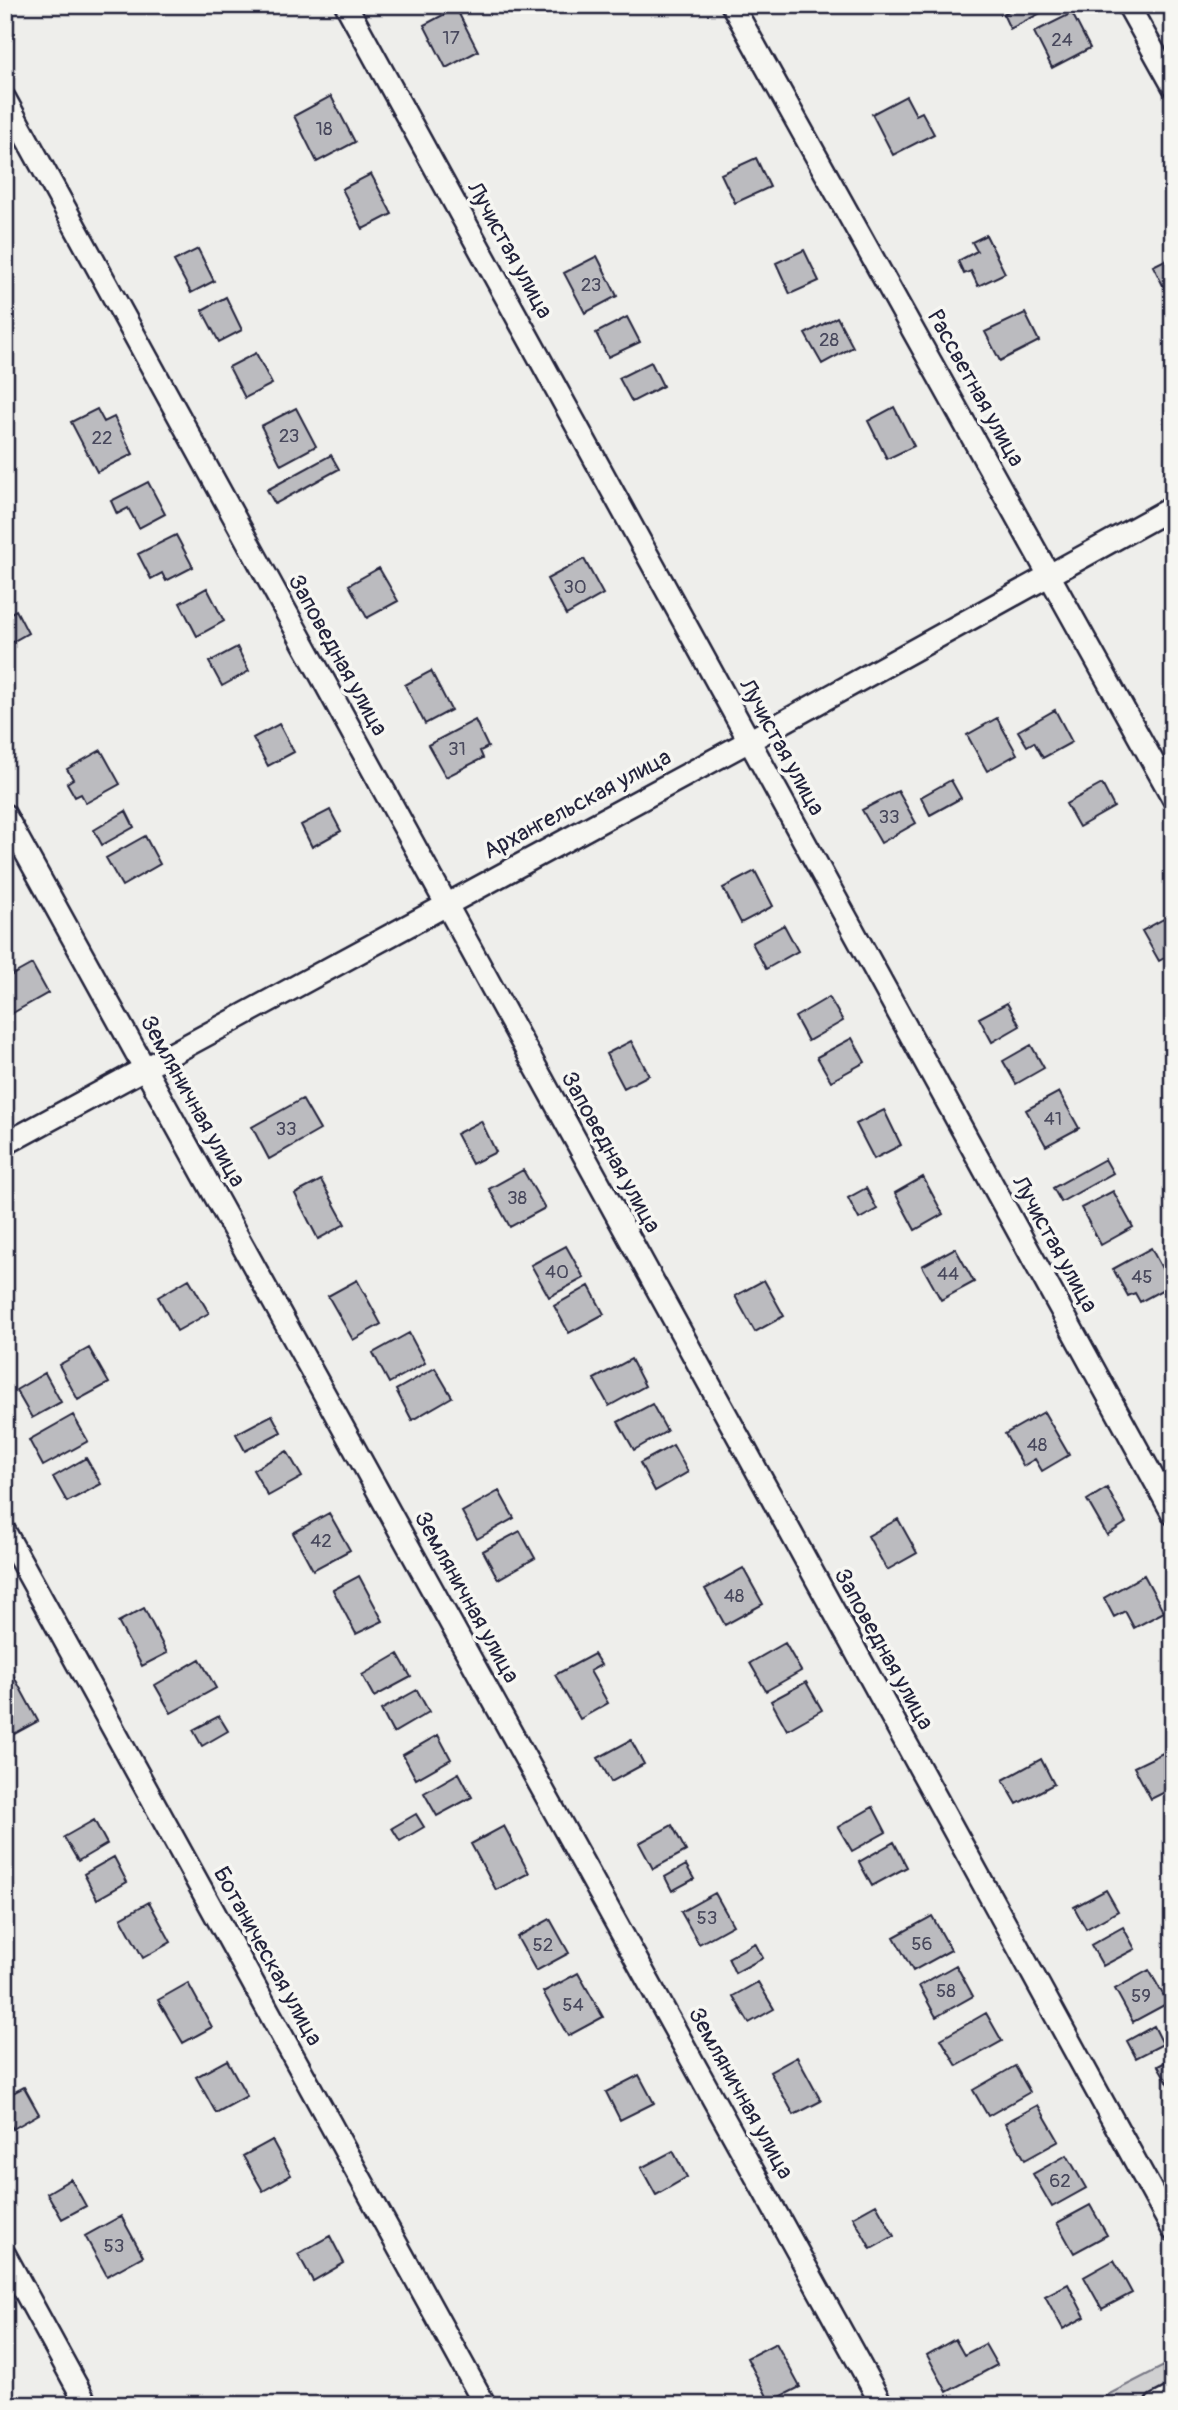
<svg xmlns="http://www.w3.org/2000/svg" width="1178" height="2410" font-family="Pangolin,sans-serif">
<rect width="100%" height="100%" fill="#eeeeeb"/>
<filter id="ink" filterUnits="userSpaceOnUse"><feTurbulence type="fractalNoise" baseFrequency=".0143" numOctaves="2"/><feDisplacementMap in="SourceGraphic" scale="14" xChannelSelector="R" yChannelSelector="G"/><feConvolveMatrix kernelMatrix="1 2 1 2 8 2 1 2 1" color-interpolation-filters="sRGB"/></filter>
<g filter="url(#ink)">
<!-- green -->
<path fill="#d0d0d1" stroke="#797986" stroke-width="2" d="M1173,2361V2405H1088L1162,2367Z"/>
<!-- building -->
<path fill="#bbbbbf" stroke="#22223b" stroke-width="2" d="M1020,5H1056L1010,29L1003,14Z
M456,8L478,51L446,68L424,25Z
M1072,13L1090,48L1052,68L1034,32Z
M331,96L355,142L317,162L294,116Z
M906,96L916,115L922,112L934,134L893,155L872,114Z
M756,158L770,187L735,203L721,174Z
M371,174L392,214L363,229L342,189Z
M986,235L1005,273L978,286L971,271L964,274L958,261L977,251L972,242Z
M198,249L214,281L191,293L174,261Z
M804,250L819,281L790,294L776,263Z
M597,256L617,296L585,313L564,273Z
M1173,256V305L1153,266Z
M226,297L242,330L219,342L202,310Z
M1025,313L1039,341L1000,361L985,332Z
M627,317L640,342L608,357L596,333Z
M837,317L853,347L822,364L805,334Z
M256,353L272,384L245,398L229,367Z
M651,362L663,386L632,402L619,378Z
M894,407L914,446L887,459L868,421Z
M296,408L316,446L281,465L261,426Z
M97,409L104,422L114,417L133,454L97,472L71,422Z
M331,455L339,469L275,504L267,490Z
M148,482L165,514L139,528L128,508L117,514L111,501Z
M176,535L193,567L166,581L162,573L151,579L138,554Z
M584,559L603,594L566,615L547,579Z
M379,568L398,601L367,618L349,585Z
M207,588L224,621L197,636L180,603Z
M16,610L28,633L5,646V616Z
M237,647L249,671L222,686L209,662Z
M431,671L451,710L425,724L405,685Z
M1055,710L1072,742L1043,758L1034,742L1027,746L1018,731Z
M997,718L1017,754L987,771L967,735Z
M475,720L488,747L480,751L483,758L446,777L428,745Z
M279,724L294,752L268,766L253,738Z
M101,750L120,784L86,803L81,794L75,797L67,783L73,779L67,769Z
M951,780L961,798L930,815L921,797Z
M1102,784L1114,807L1079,827L1066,804Z
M898,791L916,823L881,843L862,810Z
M330,810L341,831L312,847L301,825Z
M126,811L134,827L102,845L94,830Z
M145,836L160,864L122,886L106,858Z
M755,871L773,906L741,923L723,888Z
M1169,916L1173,923V953L1159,961L1142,931Z
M784,925L798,951L766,969L752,943Z
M32,964L48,993L11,1014L5,1003V979Z
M829,997L843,1021L808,1041L795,1017Z
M1007,1003L1020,1026L992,1042L979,1018Z
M852,1038L865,1062L831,1081L817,1057Z
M631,1041L649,1075L624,1088L606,1054Z
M1031,1045L1044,1068L1016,1084L1003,1061Z
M1059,1092L1079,1128L1046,1146L1026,1110Z
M302,1099L320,1130L269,1159L252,1127Z
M884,1110L901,1145L874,1159L856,1124Z
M481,1121L496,1152L472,1164L456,1134Z
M1105,1159L1113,1173L1061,1202L1053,1188Z
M523,1170L545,1208L510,1227L489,1189Z
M923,1177L943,1214L915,1230L895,1193Z
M321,1180L345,1224L318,1239L295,1194Z
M866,1188L877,1209L859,1219L848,1198Z
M1113,1191L1133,1227L1101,1245L1081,1208Z
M566,1246L584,1278L549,1297L531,1265Z
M955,1248L974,1282L941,1300L922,1266Z
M1151,1248L1171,1285L1140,1302L1135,1293L1128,1296L1113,1269Z
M189,1279L209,1313L177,1331L158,1297Z
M357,1280L381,1324L353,1340L328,1296Z
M764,1280L784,1316L755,1332L735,1296Z
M589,1286L604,1314L569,1333L554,1306Z
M409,1333L425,1363L389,1383L373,1353Z
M89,1348L109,1383L78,1400L59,1365Z
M631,1359L645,1386L609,1406L594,1379Z
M435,1368L452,1397L412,1420L396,1390Z
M45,1373L61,1402L32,1418L16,1390Z
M652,1404L667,1431L634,1450L618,1422Z
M1044,1412L1069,1455L1042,1471L1035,1459L1023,1466L1005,1434Z
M73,1415L88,1441L43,1466L29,1440Z
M272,1415L281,1432L245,1451L236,1434Z
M673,1445L688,1472L655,1491L640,1463Z
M287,1451L302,1477L268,1496L253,1470Z
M86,1458L101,1484L67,1502L53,1477Z
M1107,1488L1126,1523L1107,1535L1087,1500Z
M499,1491L514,1518L477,1539L462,1512Z
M329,1513L350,1550L313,1570L293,1533Z
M898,1519L917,1553L887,1570L868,1536Z
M520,1531L535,1558L498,1579L483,1551Z
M743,1568L763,1604L725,1625L705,1589Z
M1144,1575L1164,1612L1134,1628L1125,1611L1114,1617L1104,1598Z
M359,1576L383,1621L356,1634L333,1590Z
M144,1608L167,1653L142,1666L118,1622Z
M785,1643L801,1671L766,1691L750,1663Z
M398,1654L411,1677L374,1697L362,1675Z
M594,1654L601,1665L590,1671L608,1703L580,1719L555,1675Z
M200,1659L216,1688L171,1713L155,1685Z
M12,1673L38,1721L5,1739V1677Z
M806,1682L822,1710L787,1730L771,1701Z
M417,1690L429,1712L393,1733L381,1710Z
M219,1716L228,1731L202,1746L193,1730Z
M438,1735L451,1759L416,1779L403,1755Z
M631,1740L644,1764L611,1782L598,1758Z
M1173,1748V1771L1166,1774L1173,1788L1151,1799L1134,1767Z
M1041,1759L1054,1784L1017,1804L1003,1780Z
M459,1773L472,1797L437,1816L424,1793Z
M873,1807L886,1832L852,1851L838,1827Z
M416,1814L424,1827L400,1841L392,1828Z
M94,1820L107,1844L78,1861L64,1837Z
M672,1825L686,1851L653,1869L639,1843Z
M504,1826L529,1873L496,1890L471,1844Z
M894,1842L907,1867L872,1886L859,1862Z
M114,1857L127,1882L97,1899L84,1874Z
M686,1865L694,1879L672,1891L665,1877Z
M1106,1890L1118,1911L1086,1929L1074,1907Z
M715,1893L733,1925L699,1944L681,1912Z
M149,1902L171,1942L143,1958L121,1918Z
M932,1916L951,1950L913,1971L894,1937Z
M550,1919L569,1953L536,1971L517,1937Z
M1123,1927L1135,1949L1103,1966L1091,1945Z
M755,1943L763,1958L735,1973L728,1958Z
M956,1965L973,1996L936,2017L919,1986Z
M1149,1970L1168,2003L1133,2022L1115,1989Z
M578,1973L603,2017L568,2036L543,1992Z
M758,1982L774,2009L749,2023L733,1996Z
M188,1983L212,2027L183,2043L158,2000Z
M986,2013L1002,2041L957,2066L941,2039Z
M1154,2026L1163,2044L1136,2058L1127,2041Z
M797,2057L821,2101L794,2115L770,2072Z
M1173,2058V2091L1158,2066Z
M227,2060L247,2096L216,2113L196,2077Z
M1015,2066L1030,2092L988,2116L973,2090Z
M639,2075L654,2103L620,2120L606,2092Z
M24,2087L39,2114L13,2129L5,2115V2097Z
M1038,2105L1059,2141L1025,2160L1005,2123Z
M272,2140L291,2175L263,2191L243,2156Z
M673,2151L687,2177L656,2195L641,2168Z
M1067,2155L1086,2188L1052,2207L1033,2174Z
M71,2179L86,2206L62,2219L47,2193Z
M876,2204L894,2236L871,2249L853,2217Z
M1090,2205L1107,2235L1074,2253L1057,2223Z
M121,2216L143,2256L107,2276L85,2236Z
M330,2236L344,2263L313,2281L298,2254Z
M1114,2260L1132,2293L1102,2309L1084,2277Z
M1068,2284L1085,2317L1063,2329L1045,2296Z
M955,2339L964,2355L985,2344L997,2365L947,2392L927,2355Z
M776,2343L800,2387L770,2402L747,2358Z"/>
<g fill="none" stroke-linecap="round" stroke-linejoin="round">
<defs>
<path id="minor" d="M346,5L1173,1514
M732,5L1173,798
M1128,5L1173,86
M5,99L1173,2230
M5,815L882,2405
M5,1144L749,741L1173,507
M5,1532L485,2405
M5,2255L87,2405
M1156,2405L1173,2396"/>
</defs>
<!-- minor casing -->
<use href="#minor" stroke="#22223b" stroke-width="26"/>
<!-- minor -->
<use href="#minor" stroke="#f6f6f2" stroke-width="21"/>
</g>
</g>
<g text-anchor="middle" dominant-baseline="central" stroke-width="7" stroke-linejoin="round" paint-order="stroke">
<!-- number labels -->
<g font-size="19" fill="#48485c">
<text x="451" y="38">17</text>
<text x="1062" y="40">24</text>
<text x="324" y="129">18</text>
<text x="591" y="285">23</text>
<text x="829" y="340">28</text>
<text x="289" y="436">23</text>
<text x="102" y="438">22</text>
<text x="575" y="587">30</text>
<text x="457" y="749">31</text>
<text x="889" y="817">33</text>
<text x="1053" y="1119">41</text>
<text x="286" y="1129">33</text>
<text x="517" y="1198">38</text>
<text x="557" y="1272">40</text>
<text x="948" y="1274">44</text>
<text x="1142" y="1277">45</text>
<text x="1037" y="1445">48</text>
<text x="321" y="1541">42</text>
<text x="734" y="1596">48</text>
<text x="707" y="1918">53</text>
<text x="922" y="1944">56</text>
<text x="543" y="1945">52</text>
<text x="946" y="1991">58</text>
<text x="1141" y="1996">59</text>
<text x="573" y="2005">54</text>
<text x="1060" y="2181">62</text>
<text x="114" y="2246">53</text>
</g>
<!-- street labels -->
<g font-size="23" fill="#22223b" stroke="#f6f6f2">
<text transform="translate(510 250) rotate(61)">Лучистая улица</text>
<text transform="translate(976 388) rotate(61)">Рассветная улица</text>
<text transform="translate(338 655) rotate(61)">Заповедная улица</text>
<text transform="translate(782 747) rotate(61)">Лучистая улица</text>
<text transform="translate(577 804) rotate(-28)">Архангельская улица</text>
<text transform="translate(193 1101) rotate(61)">Земляничная улица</text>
<text transform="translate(611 1152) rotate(61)">Заповедная улица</text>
<text transform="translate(1055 1244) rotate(61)">Лучистая улица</text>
<text transform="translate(467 1597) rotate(61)">Земляничная улица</text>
<text transform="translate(884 1649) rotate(61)">Заповедная улица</text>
<text transform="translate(268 1956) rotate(61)">Ботаническая улица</text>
<text transform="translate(741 2093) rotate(61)">Земляничная улица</text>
</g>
</g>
<!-- margin -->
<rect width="1178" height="2410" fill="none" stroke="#f6f6f2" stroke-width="28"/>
<rect x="14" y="14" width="1150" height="2382" fill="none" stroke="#22223b" stroke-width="2.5" filter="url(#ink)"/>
</svg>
